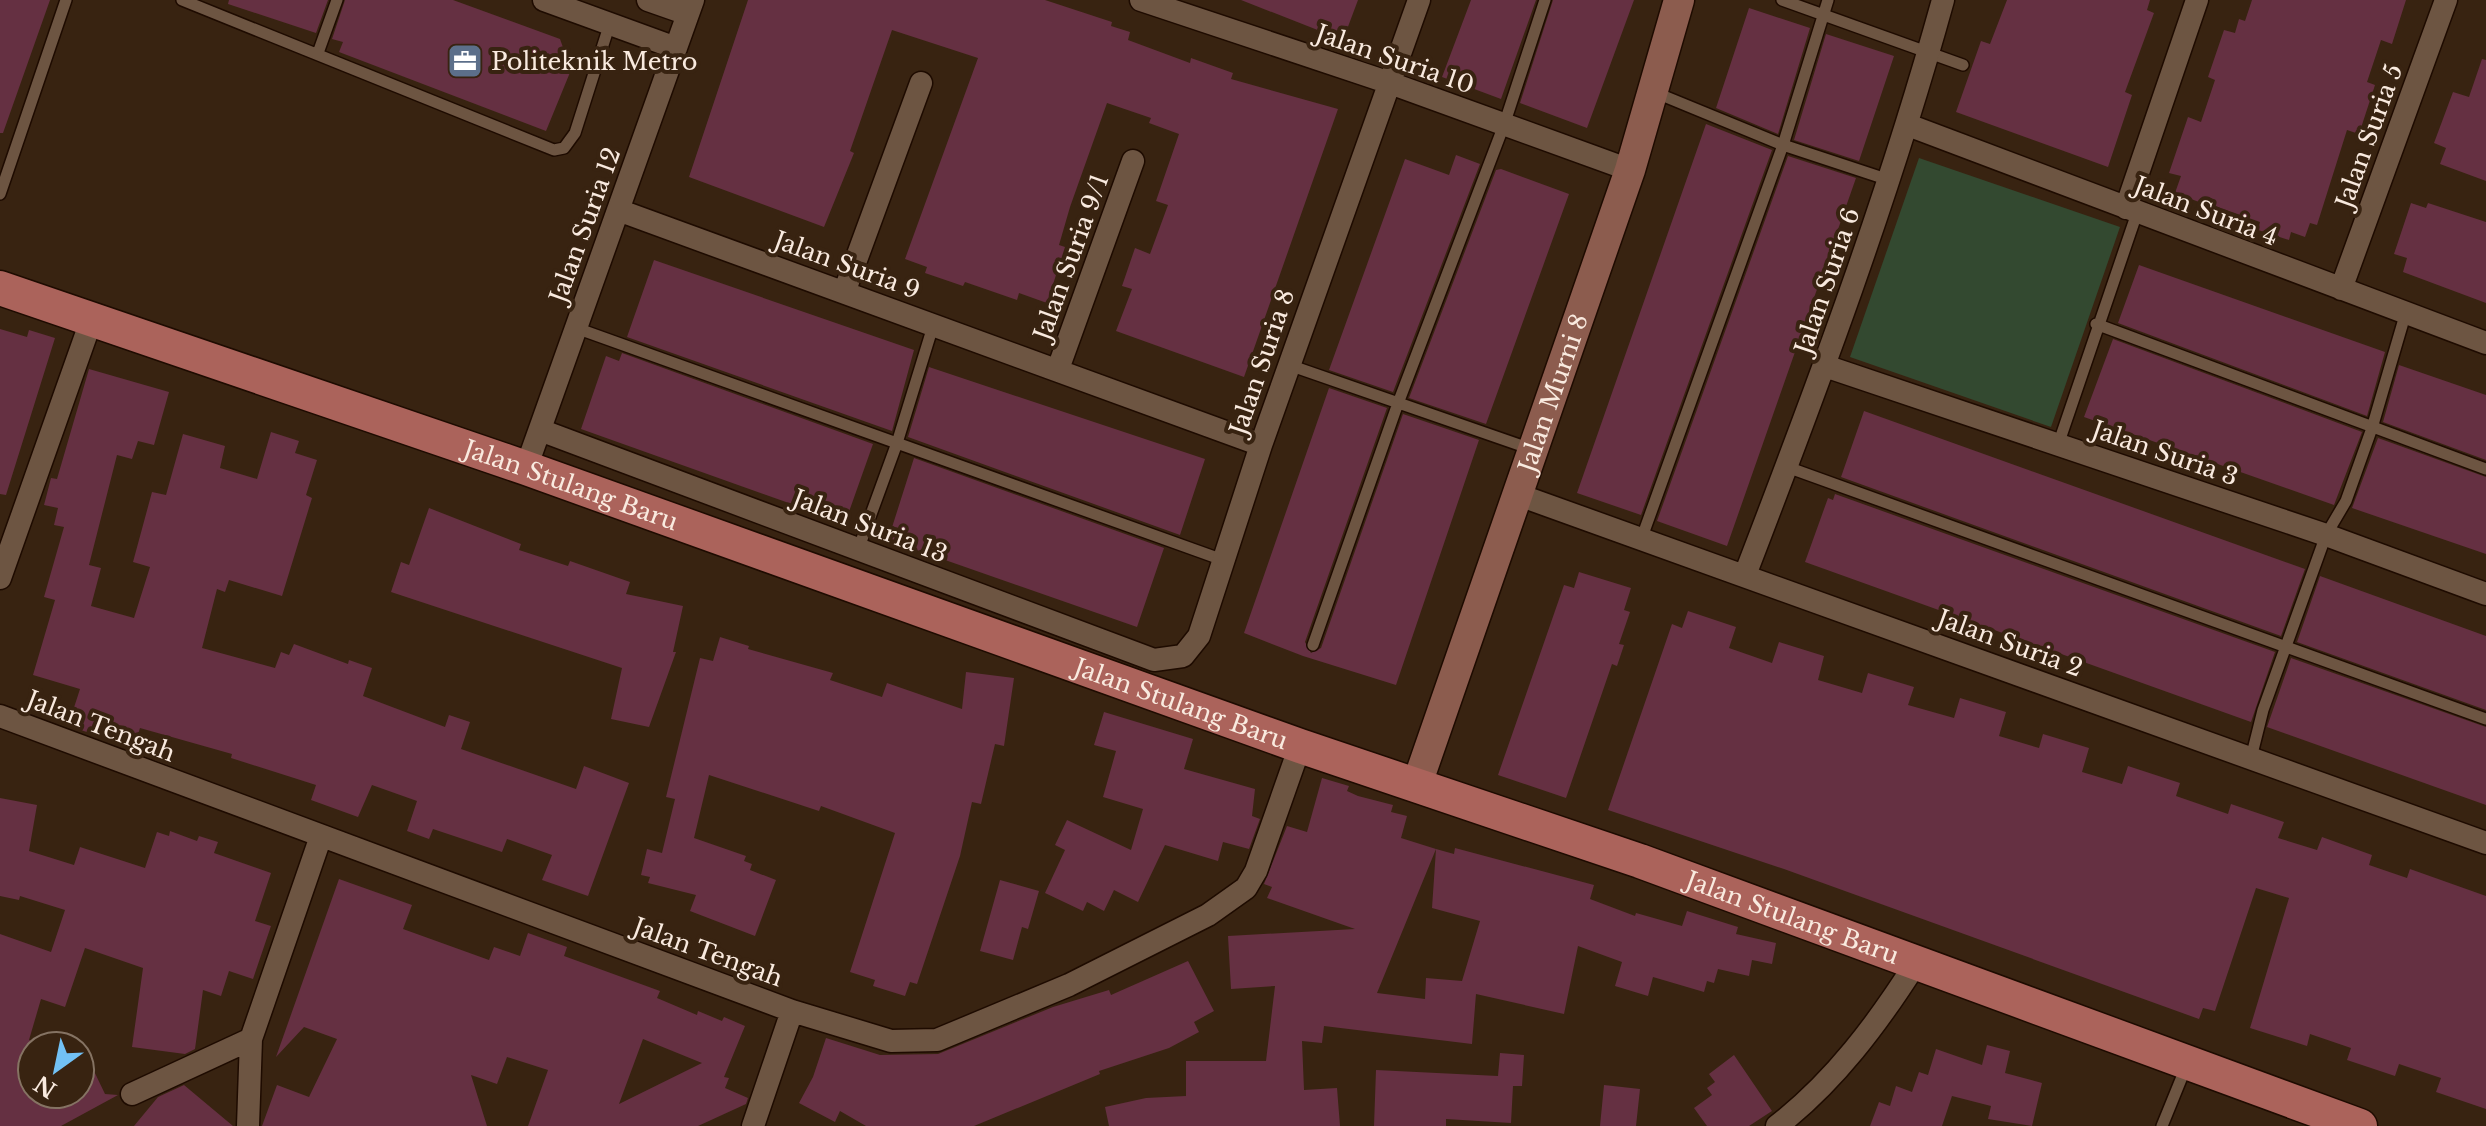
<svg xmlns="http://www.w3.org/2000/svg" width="2486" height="1126" font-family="'Libre Baskerville',serif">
<rect width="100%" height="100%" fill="#382311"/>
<!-- green -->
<path fill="#334930" d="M1919,158L2120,227L2051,427L1850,357Z"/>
<!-- building -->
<path fill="#653042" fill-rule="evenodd" d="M0,0H50L3,133H0Z
M229,0H328L316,33L228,4Z
M345,0H453L560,39L571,70L546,131L339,52L343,42L332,39Z
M748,0H1045L1112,22L1111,26L1130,32L1128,40L1190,63L1191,58L1233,73L1231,79L1338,109L1244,377L1116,331L1132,289L1122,286L1135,248L1150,254L1168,205L1156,201L1179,134L1149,123L1151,118L1107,103L1070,207L1059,245L1065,247L1047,303L1019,293L1017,300L965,282L963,286L925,273L927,267L905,259L978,58L892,30L850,151L854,153L824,227L689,177Z
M1241,0H1358L1343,40Z
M1471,0H1536L1501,99L1442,77Z
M1553,0H1634L1587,128L1520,103Z
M2007,0H2150L2147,10L2154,13L2125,92L2132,95L2108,167L1956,112L1981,41L1990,44Z
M2252,0H2406L2392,44L2381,40L2367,82L2375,85L2359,134L2347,130L2317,225L2310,223L2305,237L2291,232L2289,240L2258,230L2260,222L2215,206L2205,222L2200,220L2199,202L2175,193L2181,176L2169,173L2188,117L2201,122L2215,80L2208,77L2224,30L2235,33L2239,19L2245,21Z
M1749,8L1810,28L1778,134L1716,108Z
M1826,34L1894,56L1859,161L1794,140Z
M2482,59L2486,60V181L2440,164L2446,148L2434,143L2453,92L2469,97Z
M1706,124L1772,150L1641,515L1577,493Z
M1456,155L1480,164L1393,392L1329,370L1405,159L1449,175Z
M1788,156L1856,178L1727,546L1657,521Z
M1501,169L1569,194L1486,424L1409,398L1496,170Z
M2411,203L2426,208L2428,203L2486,222V303L2403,272L2407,258L2394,254Z
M654,260L914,350L892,431L627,337Z
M2139,265L2385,352L2367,416L2118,323Z
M0,329L27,337L29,330L55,338L6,495L0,494Z
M2113,339L2362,432L2334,505L2084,417Z
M622,353L873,444L845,523L581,429L606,356L619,361Z
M2399,365L2486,395V460L2383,422Z
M929,367L1205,459L1180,535L908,437Z
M89,369L169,392L154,445L138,441L132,459L117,455L89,565L101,568L91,606L134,618L150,567L133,562L152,492L166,495L183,434L225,446L220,468L257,479L271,432L299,441L295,453L317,460L306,495L312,498L282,596L229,580L225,592L217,589L202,648L275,668L281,652L289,655L294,644L348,664L349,660L372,668L363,696L445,727L449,715L470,722L461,749L576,789L584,766L629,783L588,896L542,880L552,855L507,839L502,852L433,829L429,839L407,831L417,801L372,785L358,817L311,800L316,785L231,758L232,754L140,728L134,747L68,726L80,689L33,675L55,600L44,597L64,527L54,525L58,508L44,505L51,478L57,479Z
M1329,388L1387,408L1305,642L1311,653L1321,648L1403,414L1479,440L1396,685L1303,656L1244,633Z
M1864,411L2305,569L2281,636L1841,477Z
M2378,438L2486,477V554L2352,508Z
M914,458L1164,548L1137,627L888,540Z
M1835,494L2275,652L2251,722L1805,562L1828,498L1833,500Z
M429,508L521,544L519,550L568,566L570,561L630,582L626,594L683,606L673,652H676L649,727L611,719L622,668L391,592L401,562L409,565Z
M1579,572L1631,588L1624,610L1630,612L1619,644L1624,645L1617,666L1612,664L1566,798L1498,775L1564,585L1574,588Z
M2320,576L2486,636V710L2297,642Z
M1688,611L1736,627L1729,648L1772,663L1779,642L1824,656L1818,680L1862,693L1868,673L1914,687L1908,705L1954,718L1960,698L2006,712L1999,736L2039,748L2043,734L2089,748L2082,772L2122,784L2128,766L2180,783L2176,796L2228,814L2231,804L2284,822L2278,838L2317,850L2322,837L2372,855L2369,865L2407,878L2410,869L2486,896V1109L2436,1092L2441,1078L2399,1064L2395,1076L2347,1060L2351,1048L2310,1034L2307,1046L2250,1028L2289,898L2256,888L2215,1011L2203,1008L2199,1019L1784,869L1608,810L1672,624L1682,628Z
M720,637L749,646L748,649L833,673L830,680L882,697L887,683L962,709L966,672L1014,678L1004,746L995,744L981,804L972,802L960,856L917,984L910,982L905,996L873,986L875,980L850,972L895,833L821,806L819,811L709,775L694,838L746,856L744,861L752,864L750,870L776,880L755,936L690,911L696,895L648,883L650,877L641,875L647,849L662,853L675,799L666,797L700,658L713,661Z
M2291,658L2486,727V805L2267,727Z
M1104,712L1193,739L1184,769L1255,789L1252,816L1260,819L1249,849L1223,842L1218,861L1165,845L1138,902L1114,890L1104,911L1087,902L1083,911L1045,893L1065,850L1055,845L1067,820L1131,850L1143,809L1103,797L1116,751L1094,745Z
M1322,778L1349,786L1347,791L1358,796L1393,805L1391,812L1407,816L1401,838L1436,849L1377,993L1425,999L1426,978L1462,981L1480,921L1432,908L1436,849L1454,854L1455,848L1594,885L1590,899L1635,916L1636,913L1682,926L1687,911L1738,927L1736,934L1776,943L1772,964L1752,960L1749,976L1718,969L1714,983L1707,981L1704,992L1653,977L1648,996L1615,986L1622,962L1578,946L1564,1014L1476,994L1472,1044L1324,1026L1322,1043L1302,1041L1304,1090L1337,1088L1340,1126H1109L1105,1107L1146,1098L1186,1096V1061H1266L1275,986L1231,989L1228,936L1355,929L1267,898L1272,887L1264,884L1287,826L1307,832Z
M0,798L37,805L29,851L74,865L80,847L145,868L157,832L169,836L170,831L197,841L199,836L218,842L214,853L271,873L255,921L271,926L253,979L229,971L221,996L203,990L195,1049L185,1054L132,1047L143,968L85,948L65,1007L41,999L29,1040L32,1041L29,1068L32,1066V1094H80V1042L105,1094L118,1095L61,1126H0V934L51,952L65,910L20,896L19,900L0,896Z
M339,879L412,905L403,929L489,960L494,947L520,956L528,933L567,947L564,956L660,991L657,998L697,1015L698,1011L722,1021L724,1017L745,1026L724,1077L729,1078L725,1088L748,1098L746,1104L698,1126H528L548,1070L507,1057L497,1084L471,1075L487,1126H262L277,1085L309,1097L337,1039L304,1027L276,1057ZM643,1039L702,1063L619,1104Z
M1000,880L1039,891L1028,929L1022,927L1013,960L980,951Z
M1188,961L1214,1011L1194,1022L1199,1032L1169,1048L1099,1071L1100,1074L974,1126H866L840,1111L835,1122L799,1103L813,1077L826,1038L880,1055L938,1054L1053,1007L1109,990L1111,995Z
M1987,1045L2010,1051L2005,1073L2042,1083L2032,1126L1988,1119L1991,1106L1952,1096L1942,1126H1870L1879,1102L1890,1106L1896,1086L1912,1092L1919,1072L1928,1075L1936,1049L1982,1065Z
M1500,1053L1524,1055L1522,1086H1513L1511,1123L1446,1119V1126H1374L1376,1070L1498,1076Z
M1734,1055L1772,1111L1749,1126H1707L1694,1108L1712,1095L1707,1088L1715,1082L1709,1074Z
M184,1085L233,1126H134L158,1097Z
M1604,1085L1640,1089L1636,1126H1600Z"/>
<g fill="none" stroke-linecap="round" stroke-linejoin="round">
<defs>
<path id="lane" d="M182,0L554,150L564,148L575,133L610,23
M1782,0L1963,65
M318,53L337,0
M1654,92L1783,145L1889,180
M0,194L66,0
M2096,324L2486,469
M576,328L1223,560
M1289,365L1531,449
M2058,445L2137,213
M1787,467L2486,719
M1641,540L1783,145L1828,0
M858,550L897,443L934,323
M1313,645L1397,406L1504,125L1545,0
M2251,758L2263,710L2326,535L2346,501L2372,428L2406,312
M2162,1126L2186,1067"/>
<path id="street" d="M544,0L676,48
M648,0L688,14
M1141,0L1390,83L1630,170
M1908,125L2486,343
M2126,208L2197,0
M618,210L1261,445
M2341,289L2446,0
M845,290L921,83
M1825,366L2326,535L2486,594
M1058,369L1133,161
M540,430L1154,660L1183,656L1199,636L1261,445L1419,0
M526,468L693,0
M1516,494L2486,843
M1745,575C1818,385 1889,196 1943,0
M0,578L91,321
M0,716L792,1011L891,1041L937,1040L1069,985L1208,915L1246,888L1256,871L1300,746
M132,1094L251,1039
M248,1126L251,1039L321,836
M753,1126L792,1011
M1777,1126C1834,1082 1878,1023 1916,963"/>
<g id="secondary">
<path id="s1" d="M1417,784L1630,170L1679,0"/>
</g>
<g id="primary">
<path id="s2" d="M0,288L526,468L1300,746L1640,861L2360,1126"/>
</g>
</defs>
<!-- lane casing -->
<use href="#lane" stroke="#1e0b00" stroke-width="14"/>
<!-- street casing -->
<use href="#street" stroke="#1e0b00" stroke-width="25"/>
<!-- secondary casing -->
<use href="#secondary" stroke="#1e0b00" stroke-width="33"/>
<!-- primary casing -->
<use href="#primary" stroke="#1e0b00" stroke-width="37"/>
<!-- lane -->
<use href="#lane" stroke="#6d5542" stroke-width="11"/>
<!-- street -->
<use href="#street" stroke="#6d5542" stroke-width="22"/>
<!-- secondary -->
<use href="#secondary" stroke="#8c5c4e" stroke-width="30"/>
<!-- primary -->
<use href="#primary" stroke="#ab635b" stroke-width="34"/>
</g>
<!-- icons -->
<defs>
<symbol id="office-square" viewBox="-11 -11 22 22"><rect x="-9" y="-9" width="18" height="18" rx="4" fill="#5c6f8a" stroke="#382311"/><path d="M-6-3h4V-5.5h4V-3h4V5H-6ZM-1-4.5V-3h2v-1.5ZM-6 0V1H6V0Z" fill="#fff"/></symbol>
</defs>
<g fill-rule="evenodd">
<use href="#office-square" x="445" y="41" width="40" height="40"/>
</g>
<g text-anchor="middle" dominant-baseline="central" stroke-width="8" stroke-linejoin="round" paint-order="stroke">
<!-- street labels -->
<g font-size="24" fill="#f9eadf" stroke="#382311">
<text transform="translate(1395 59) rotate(19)">Jalan Suria 10</text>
<text transform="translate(2369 136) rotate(-70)">Jalan Suria 5</text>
<text transform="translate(2206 211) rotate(21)">Jalan Suria 4</text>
<text transform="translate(585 225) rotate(-70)">Jalan Suria 12</text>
<text transform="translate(1071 257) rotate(-70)">Jalan Suria 9/1</text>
<text transform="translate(847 265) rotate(20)">Jalan Suria 9</text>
<text transform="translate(1827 281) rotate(-71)">Jalan Suria 6</text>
<text transform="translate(1262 362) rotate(-71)">Jalan Suria 8</text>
<text stroke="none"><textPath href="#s1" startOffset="414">Jalan Murni 8</textPath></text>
<text transform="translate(2165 453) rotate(19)">Jalan Suria 3</text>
<text stroke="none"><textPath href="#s2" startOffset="604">Jalan Stulang Baru</textPath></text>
<text transform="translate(870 526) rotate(21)">Jalan Suria 13</text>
<text transform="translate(2010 643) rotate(20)">Jalan Suria 2</text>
<text stroke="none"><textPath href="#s2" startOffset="1252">Jalan Stulang Baru</textPath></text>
<text transform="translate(101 726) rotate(21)">Jalan Tengah</text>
<text stroke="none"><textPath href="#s2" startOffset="1900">Jalan Stulang Baru</textPath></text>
<text transform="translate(708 952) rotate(20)">Jalan Tengah</text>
</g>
<!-- poi labels -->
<g font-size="24" fill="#f9eadf" stroke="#382311" text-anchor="start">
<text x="491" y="61">Politeknik Metro</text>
</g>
</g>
<!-- north arrow -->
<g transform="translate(56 1070) rotate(213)"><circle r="38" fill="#382311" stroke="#857363" stroke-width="2"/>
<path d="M0-6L14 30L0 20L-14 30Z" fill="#72c1f5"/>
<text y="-12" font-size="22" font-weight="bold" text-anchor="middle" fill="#f9eadf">N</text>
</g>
</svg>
